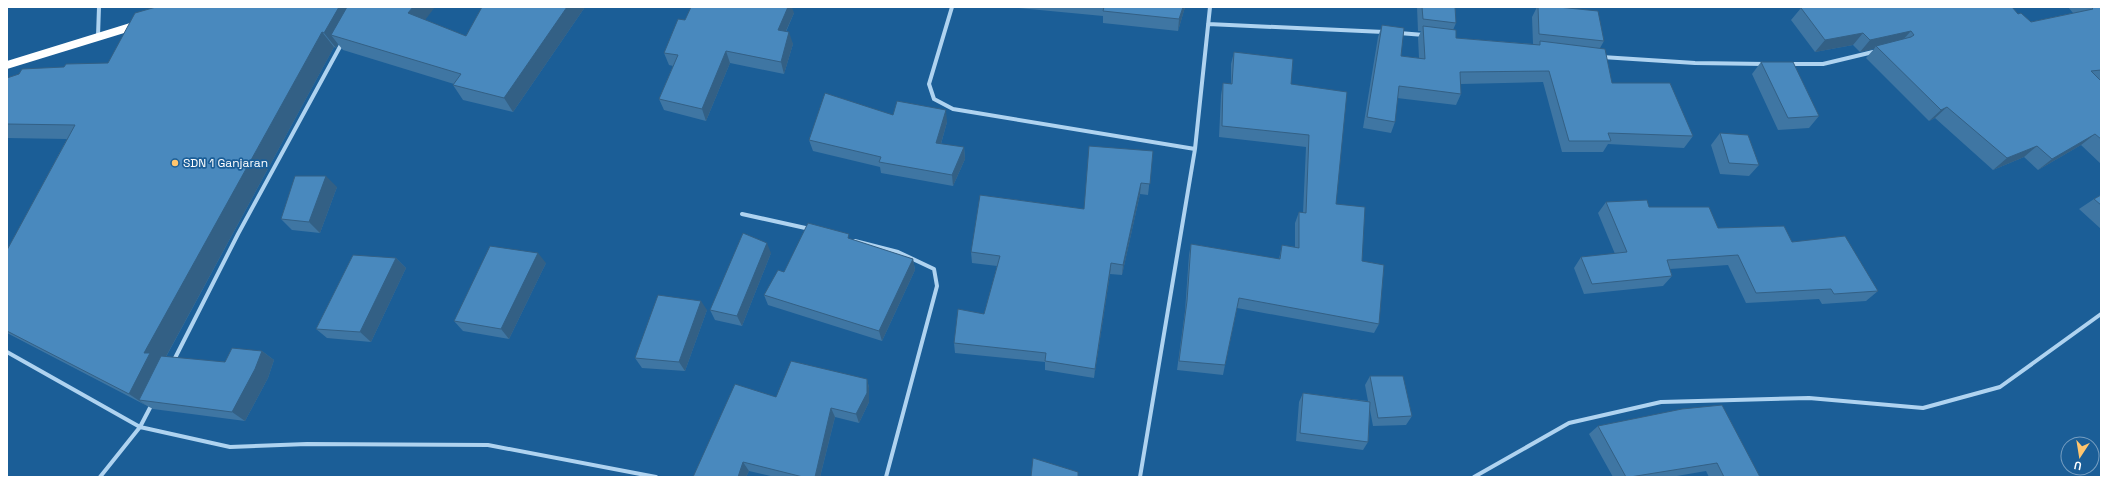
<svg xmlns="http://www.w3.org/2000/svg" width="2108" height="484" font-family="'Space Grotesk',sans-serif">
<rect width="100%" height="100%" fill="#1b5e97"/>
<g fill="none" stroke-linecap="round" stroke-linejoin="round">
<!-- street -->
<path stroke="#afd3f0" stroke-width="4" d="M952,7L929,84L934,99L953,109L1195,149
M1208,24L1384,32
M1399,33L1424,35
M98,36L99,7
M1602,57L1695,63L1765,64
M1789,64H1823L1873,52
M742,214L810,229
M855,241L898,252L934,269L937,286L886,477
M7,352L140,427L230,447L307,444L488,445L656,477
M173,362L238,234L342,43
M100,477L140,427L153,402
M1140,477L1195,149L1210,7
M1474,477L1569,423L1661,402L1809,398L1923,408L2000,387L2101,314"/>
<!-- highway -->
<path fill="#fff" fill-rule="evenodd" d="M143,19L148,23L147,26L7,69V61Z"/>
</g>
<!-- wall -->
<path fill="#3f76a3" d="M156,7L425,20L466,36L482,7H585L513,112L463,100L453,85L454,84L343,50L338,44L336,48L334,47L166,357L225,362L262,351L274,360L268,378L245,421L153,409L7,333V250L67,139L7,138V78L64,67L108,63Z
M1009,7H1185L1178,31L1103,23V16Z
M1417,7H1455L1456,23L1453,30L1456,38L1533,44L1532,17L1537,7H1558L1604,41L1600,48L1612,83L1693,136L1684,148L1608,144L1603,152H1562L1543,82L1461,84V94L1456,105L1397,98L1395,122L1391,133L1363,128L1378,37L1382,25L1401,56L1419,58L1418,38L1421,31H1418Z
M2068,7H2101V79L2100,80L2101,81V164L2081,145L2038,170L2024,157L1993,170L1935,118L1929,121L1866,58L1874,49L1860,52L1853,45L1815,52L1791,20L1801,8L2018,14L2031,22L2073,13Z
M794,13L786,32L793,44L784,74L730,63L706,121L664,110L659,99L673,66L669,65L664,53L685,20Z
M1234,52L1291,84L1336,204L1362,261L1379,324L1374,333L1237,308L1225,365L1223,375L1177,370L1185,311L1189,255L1191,244L1279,259L1282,245L1295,247V223L1299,212L1303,213L1306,147L1219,137L1221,95L1223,83L1231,84V64Z
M1761,62L1819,116L1809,128L1778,130L1752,74Z
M893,115L947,122L941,144L964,147L965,159L953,186L881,173L880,167L813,151L809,140Z
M1720,133L1759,165L1749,176L1720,174L1711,145Z
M1153,151L1148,195L1140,194L1122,275L1110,274L1094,378L1045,370V362L955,353L954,343L984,314L997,266L972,263L971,252L1084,209Z
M337,187L320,233L292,230L281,219Z
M2101,195V229L2079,209L2094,199Z
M1606,202L1649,207L1718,228L1792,242L1878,291L1866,301L1822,304L1819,299L1746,303L1728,265L1670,269L1672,276L1663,286L1584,294L1574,268L1581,257L1615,254L1598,213Z
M850,239L913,259L915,270L882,341L768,305L764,295L784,272Z
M771,253L742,326L715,320L710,310Z
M396,258L406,268L371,342L327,338L316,329Z
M546,263L509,339L463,331L454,321Z
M707,310L685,371L642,368L635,358Z
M1370,376L1412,416L1406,425L1373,426L1370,410L1368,442L1363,450L1296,441L1299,402L1303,393L1368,401L1365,385Z
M867,379L869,388V402L859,423L835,417L820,477H775L749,471L746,477H693L776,397Z
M1598,426L1760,477H1709L1706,471L1671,477H1613L1589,434Z"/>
<!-- shaded-wall -->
<path fill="#336085" d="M339,7H358L331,35L338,44L336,48L324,33Z
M413,7H435L419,28L408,13Z
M567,7H585L513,112L504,98Z
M788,7H792L794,13L781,42L778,30Z
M1183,7H1185L1178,31L1179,19Z
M1911,31L1900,43L1876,46L1874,49L1860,52L1870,40Z
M322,32L334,47L163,362L139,400L147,406L129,394L144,353Z
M789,32L793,44L784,74L781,62Z
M1863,33L1853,45L1815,52L1825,40Z
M726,51L730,63L706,121L702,109Z
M1947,107L1935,118L1929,121L1941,110Z
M946,110L947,122L938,154L936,143Z
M2095,134L2081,145L2038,170L2052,159Z
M2037,146L2024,157L1993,170L2007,158Z
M964,147L965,159L953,186L952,175Z
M326,176L337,187L320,233L309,222Z
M1141,183L1140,194L1122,275L1123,265Z
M767,243L771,253L742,326L737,316Z
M538,253L546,263L509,339L501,329Z
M396,258L406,268L371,342L360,332Z
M913,259L915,270L882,341L879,331Z
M1111,263L1110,274L1094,378L1095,369Z
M701,301L707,310L685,371L679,362Z
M262,351L274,360L268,378L245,421L232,412Z
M867,379L869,388V402L859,423L856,414Z
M831,408L835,417L820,477H815Z
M743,462L749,471L746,477H738Z"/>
<!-- building -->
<path fill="#4989be" stroke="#336085" d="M156,7H339L324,33L322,32L144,353H150L129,394L7,331V250L75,125L7,124V78L19,74L22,69L64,67L66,64L108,63L135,13Z
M347,7H413L408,13L466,36L482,7H567L504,98L453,85L461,74L331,35Z
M691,7H788L778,30L789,32L781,62L726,51L702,109L659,99L678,55L664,53L678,19L685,20Z
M1104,7H1183L1179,19L1103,11Z
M1422,7H1455L1456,23L1423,19Z
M1538,7H1558L1598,11L1604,41L1539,34Z
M1804,7H2012L2018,14L2021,13L2031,22L2093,9L2091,7H2101V70L2091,71L2101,81V139L2095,134L2052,159L2037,146L2007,158L1947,107L1941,110L1876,46L1911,37L1914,35L1911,31L1870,40L1863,33L1825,40L1801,8Z
M1382,25L1404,28L1401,56L1425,59L1423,26L1456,30V38L1540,45V41L1605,49L1612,83H1670L1693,136L1608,133L1611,141H1569L1549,71L1460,72L1461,94L1399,86L1395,122L1367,117Z
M1234,52L1293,59L1291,84L1347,92L1336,204L1365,207L1362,261L1384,265L1379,324L1239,298L1225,365L1179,361L1187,301L1191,244L1280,259L1282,245L1299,248V212L1306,213L1309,135L1222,126L1223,83L1232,84Z
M1761,62H1793L1819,116L1788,118Z
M825,93L893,115L897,101L946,110L936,143L964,147L952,175L879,162L881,157L809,140Z
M1720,133L1748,135L1759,165L1729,163Z
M1089,146L1153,151L1150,184L1141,183L1123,265L1111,263L1095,369L1045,361L1046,353L954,343L958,309L984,314L1000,256L971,252L980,195L1084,209Z
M295,176H326L309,222L281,219Z
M2101,195V205L2094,199Z
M1647,200L1649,207H1709L1718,228L1784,226L1792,242L1845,236L1878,291L1834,294L1831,289L1756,293L1738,255L1667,260L1672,276L1592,284L1581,257L1627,252L1606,202Z
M808,223L849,234L848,238L913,259L879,331L764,295L778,270L784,272Z
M743,233L767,243L737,316L710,310Z
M490,246L538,253L501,329L454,321Z
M353,255L396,258L360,332L316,329Z
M658,295L701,301L679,362L635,358Z
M232,348L262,351L255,369L232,412L139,400L161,356L225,362Z
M791,361L867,379V393L856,414L831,408L815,477H803L743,462L738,477H693L735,384L776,397Z
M1370,376H1403L1412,416L1378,418Z
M1303,393L1370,402L1368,442L1300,433Z
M1722,405L1760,477H1724L1717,463L1630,477H1626L1598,426L1682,409Z
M1033,458L1078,472V477H1031Z"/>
<!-- markers -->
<circle fill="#ffc66e" stroke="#1b5e97" stroke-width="1.5" cx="175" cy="163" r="4"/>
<g text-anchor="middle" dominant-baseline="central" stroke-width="3.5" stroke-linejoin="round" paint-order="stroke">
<!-- poi labels -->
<g font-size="12" fill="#fff" stroke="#1b5e97" text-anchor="start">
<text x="183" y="163">SDN 1 Ganjaran</text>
</g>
</g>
<!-- border -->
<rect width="2108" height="484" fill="none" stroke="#ffffff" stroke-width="16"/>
<!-- north arrow -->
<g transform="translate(2080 456) rotate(192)"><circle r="19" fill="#1b5e97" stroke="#769ec1"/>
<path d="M0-3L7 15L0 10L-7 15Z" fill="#ffc66e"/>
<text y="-6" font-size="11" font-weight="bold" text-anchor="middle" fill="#ffffff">U</text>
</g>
</svg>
